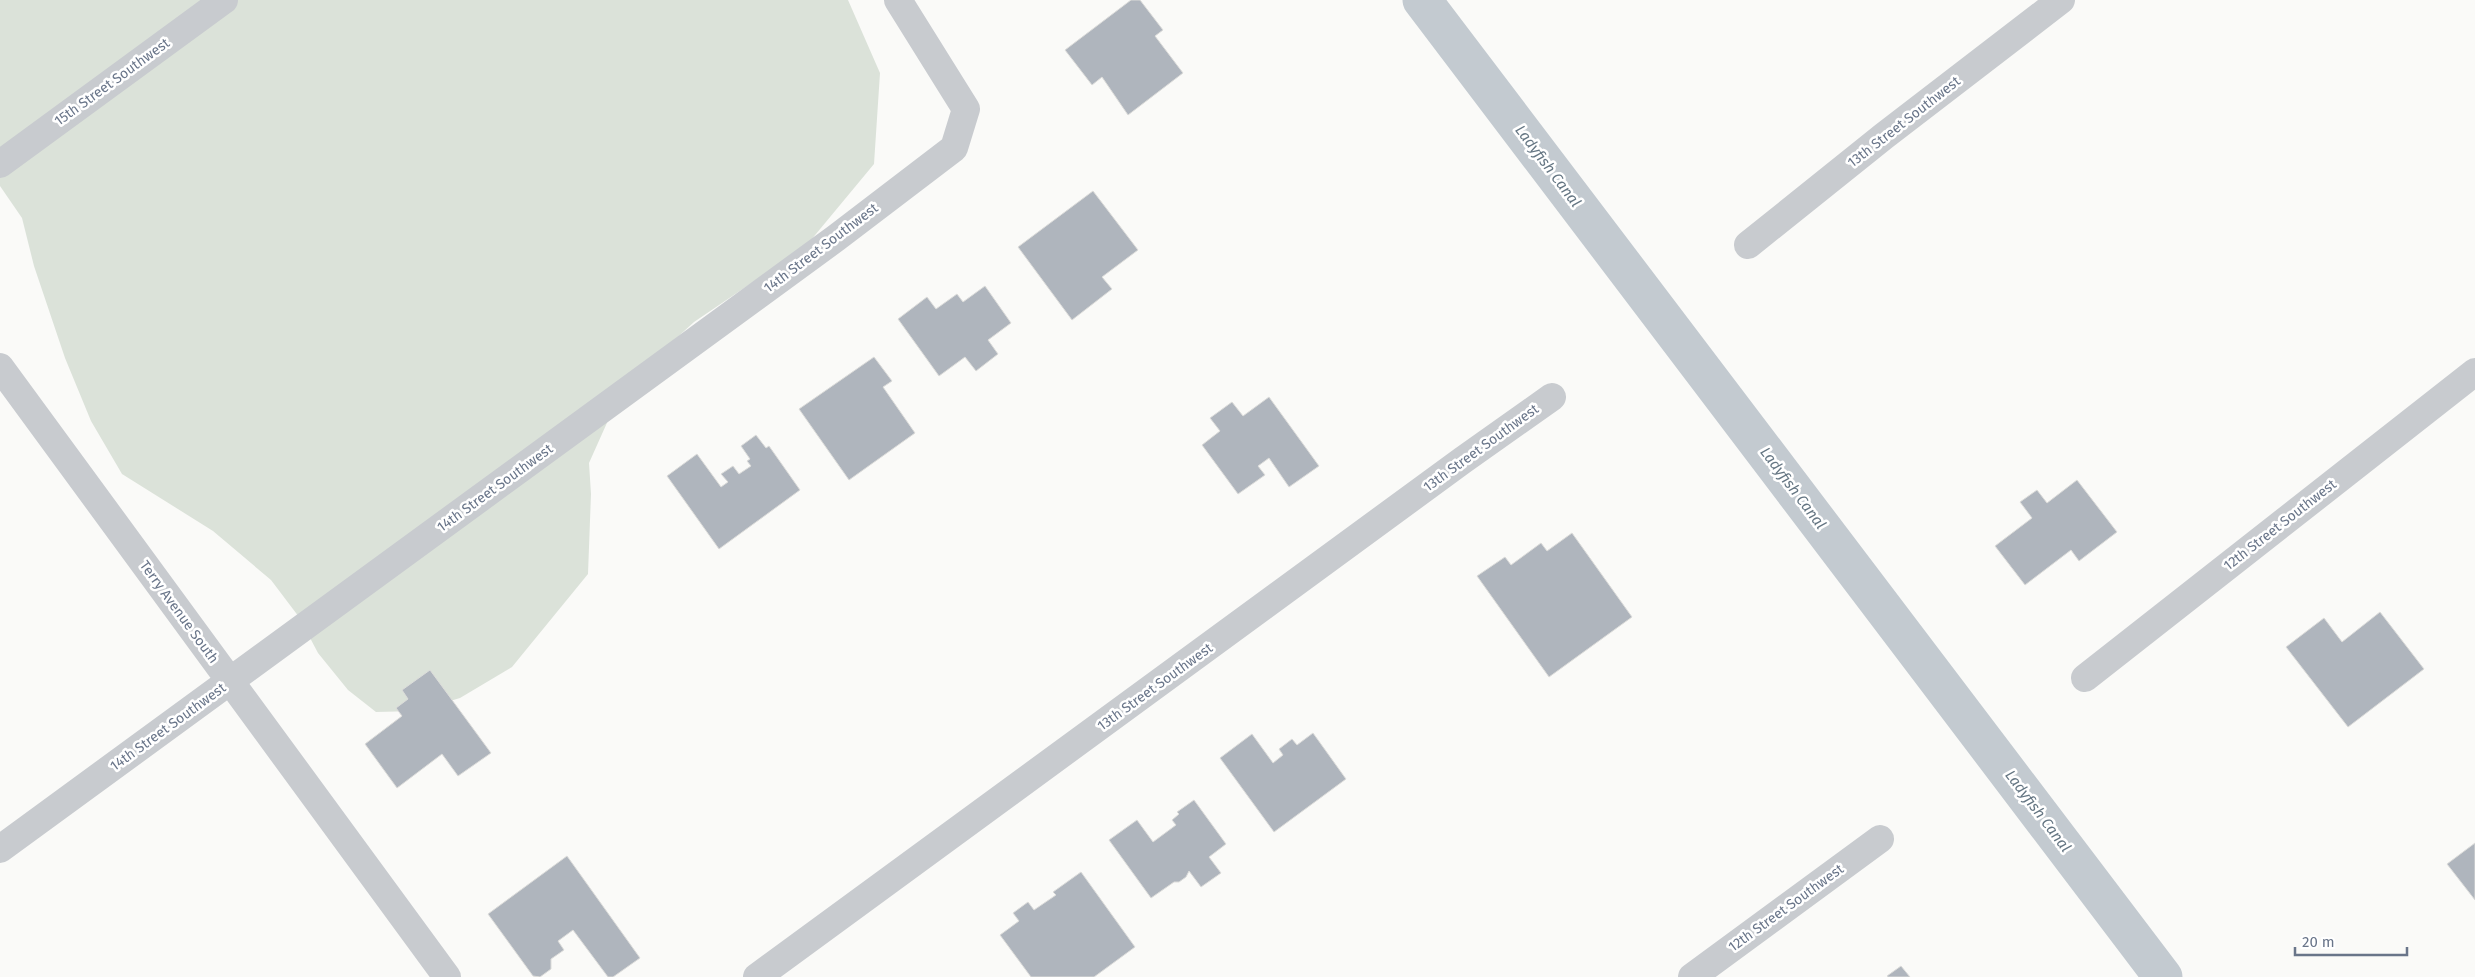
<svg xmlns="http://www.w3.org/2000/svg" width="2475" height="977" font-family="'Fira Sans',sans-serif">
<rect width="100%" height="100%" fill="#fafaf8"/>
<!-- green -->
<path fill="#dbe2d9" d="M0,0H848L880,73L874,164L806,246L694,322L623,387L589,463L591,494L588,574L512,667L460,698L417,711L376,712L348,690L318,653L299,617L271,580L213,531L122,474L91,421L65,358L34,266L22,218L0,186Z"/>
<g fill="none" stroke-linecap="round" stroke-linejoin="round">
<!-- canal -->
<path stroke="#c3cad0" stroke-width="39" d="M1422,0L2163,977"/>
</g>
<!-- building -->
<path fill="#afb5bd" stroke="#dcdcda" d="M1131,0H1140L1163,30L1155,36L1183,73L1128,115L1102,77L1092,85L1065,50Z
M1093,191L1138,250L1102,277L1112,289L1072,320L1018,247Z
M985,286L1011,323L988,340L998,354L976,371L965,357L939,376L898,319L927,297L936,309L957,294L963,302Z
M874,357L892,381L883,387L915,433L849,480L799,409Z
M1269,397L1319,466L1289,487L1269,458L1258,466L1265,475L1238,494L1202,445L1220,431L1210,418L1232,402L1243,416Z
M756,435L766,448L769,446L800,490L719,549L667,476L697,454L721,487L728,482L721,474L733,466L739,474L751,466L747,461L750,459L741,446Z
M2077,480L2117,532L2079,561L2071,550L2025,585L1995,546L2032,518L2020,502L2037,490L2047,503Z
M1572,533L1632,617L1549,677L1477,576L1505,557L1511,565L1541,543L1547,551Z
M2380,612L2424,669L2348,727L2286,647L2324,618L2342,642Z
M430,670L491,753L458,776L442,754L397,788L365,744L402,716L396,708L408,699L402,690Z
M1313,733L1346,779L1274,832L1220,758L1252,734L1273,763L1283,755L1279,749L1292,739L1297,745Z
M1194,800L1226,844L1209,857L1221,873L1201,887L1189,871L1186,877L1179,882H1174L1151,898L1109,840L1137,820L1153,842L1176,825L1172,820L1179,814L1177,812Z
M2475,843V900L2447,864Z
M567,856L640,958L613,977H608L573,930L558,941L564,950L551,959V969L540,977L533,976L488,914Z
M1081,872L1135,947L1094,977H1031L1000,935L1019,921L1013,913L1028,902L1034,910L1056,895L1053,892Z
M1901,966L1910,977H1888L1887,976Z"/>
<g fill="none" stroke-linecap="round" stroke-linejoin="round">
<!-- minor -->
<path stroke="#c8cbcf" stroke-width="28" d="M0,164L224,0
M1748,245L1884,136L2061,0
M0,367L447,977
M2085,678L2475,372
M0,849L836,238L954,148L966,109L898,0
M757,977L1463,460L1552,397
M1692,977L1880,839"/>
</g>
<g text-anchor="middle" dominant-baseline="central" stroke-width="5" stroke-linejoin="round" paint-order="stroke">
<!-- street labels -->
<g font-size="14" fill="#697589" stroke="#fff">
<text transform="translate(112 82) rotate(-36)">15th Street Southwest</text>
<text transform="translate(1904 122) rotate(-38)">13th Street Southwest</text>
<text transform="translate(821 248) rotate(-37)">14th Street Southwest</text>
<text transform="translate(1481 448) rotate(-36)">13th Street Southwest</text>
<text transform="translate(495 488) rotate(-36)">14th Street Southwest</text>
<text transform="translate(2280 525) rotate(-38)">12th Street Southwest</text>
<text transform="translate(179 612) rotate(54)">Terry Avenue South</text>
<text transform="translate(1155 687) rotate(-36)">13th Street Southwest</text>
<text transform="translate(168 727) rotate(-36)">14th Street Southwest</text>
<text transform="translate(1786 908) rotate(-36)">12th Street Southwest</text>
</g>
<!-- water labels -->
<g font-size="15" font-style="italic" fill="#657683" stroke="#fff">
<text transform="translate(1548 166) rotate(53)">Ladyfish Canal</text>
<text transform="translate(1793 488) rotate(53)">Ladyfish Canal</text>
<text transform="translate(2038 811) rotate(53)">Ladyfish Canal</text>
</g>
</g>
<!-- scale -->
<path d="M2295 947v8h112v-8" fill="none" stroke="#697589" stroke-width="2.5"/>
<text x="2302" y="947" font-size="15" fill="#697589" stroke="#ffffff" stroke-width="4" paint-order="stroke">20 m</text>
</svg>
